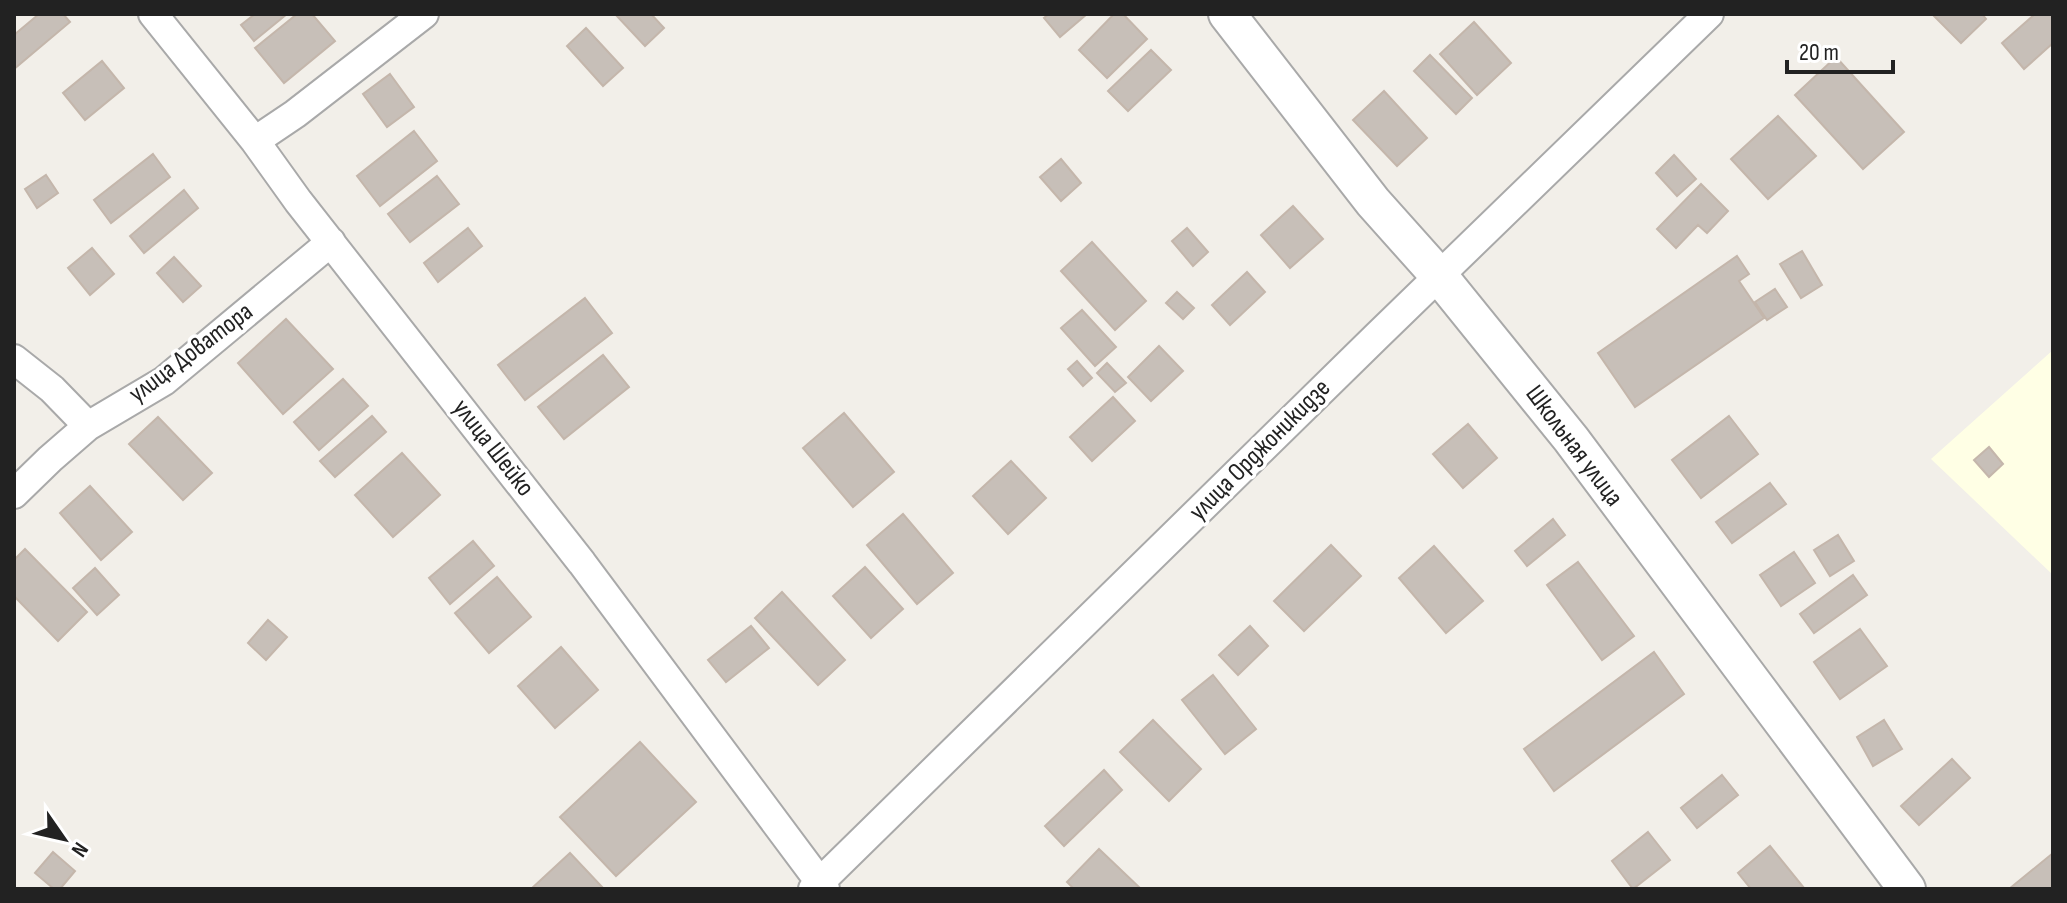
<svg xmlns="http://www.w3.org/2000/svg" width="2067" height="903" font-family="'Sofia Sans Condensed',sans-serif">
<rect width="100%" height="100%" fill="#f2efe9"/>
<!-- education -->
<path fill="#ffffe5" d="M2053,350V575L1931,459Z"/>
<!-- building -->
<path fill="#c7bfb8" stroke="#c4b6ab" stroke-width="2" d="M39,14H63L70,22L14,69V35Z
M255,14H287L254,41L241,25Z
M297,14H312L335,41L284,83L255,48Z
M615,14H651L664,28L645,46Z
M1049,14H1087L1060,37L1044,18Z
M1114,14H1123L1147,39L1107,78L1079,50Z
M1932,14H1982L1986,19L1961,43Z
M2035,14H2053V43L2024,69L2002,43Z
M1474,22L1511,63L1477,95L1440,54Z
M586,28L623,68L603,86L567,46Z
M1151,50L1171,70L1128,111L1108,91Z
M1430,55L1472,98L1456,114L1414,71Z
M1836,57L1904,132L1863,169L1795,95Z
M102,61L124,88L85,120L63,93Z
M390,74L414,107L387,127L363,94Z
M1384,91L1427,138L1397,166L1353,120Z
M1778,116L1816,156L1768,199L1731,159Z
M414,131L437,161L380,206L357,176Z
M153,154L170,177L111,223L94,200Z
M1674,155L1696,179L1677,196L1656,173Z
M1061,159L1081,183L1061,201L1040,177Z
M46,175L58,193L37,208L25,189Z
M437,176L459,204L410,242L388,214Z
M1701,184L1728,211L1707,233L1698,225L1676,248L1657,229Z
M184,190L198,208L144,253L130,236Z
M1293,206L1323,239L1290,268L1261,235Z
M468,228L482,246L438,282L424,263Z
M1187,228L1208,252L1193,266L1172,241Z
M1092,242L1146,301L1115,330L1061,271Z
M92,248L114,274L90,295L68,268Z
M1802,251L1822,285L1801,298L1780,264Z
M1737,256L1749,274L1739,281L1764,318L1635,407L1598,353Z
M174,257L201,286L183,302L157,273Z
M1247,272L1265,292L1230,325L1212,305Z
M1775,289L1787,307L1767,320L1755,302Z
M1177,292L1194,308L1183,319L1166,303Z
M585,298L612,333L525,400L498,365Z
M1082,310L1116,347L1095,366L1061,328Z
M286,319L333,369L283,414L238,363Z
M1159,346L1183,371L1151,401L1128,377Z
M603,355L629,387L564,439L538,407Z
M1077,361L1092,378L1083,386L1068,369Z
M1107,363L1126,383L1115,392L1097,373Z
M343,379L368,406L319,450L294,422Z
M1113,397L1135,421L1092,461L1070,437Z
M844,413L894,472L853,507L803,448Z
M372,416L386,432L335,477L320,461Z
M1729,416L1758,454L1701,498L1672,460Z
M158,417L212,473L183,500L129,444Z
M1468,424L1497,458L1463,488L1433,454Z
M1989,447L2003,464L1989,477L1974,460Z
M402,453L440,495L393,537L355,495Z
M1011,461L1046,498L1008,534L973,496Z
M1770,483L1786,504L1732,543L1716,522Z
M90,486L132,532L101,560L60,513Z
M903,514L953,573L917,604L867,545Z
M1553,519L1565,535L1527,566L1515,551Z
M1838,535L1854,561L1830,576L1814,550Z
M473,541L494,566L450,604L429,578Z
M1331,545L1361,576L1304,631L1274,601Z
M1434,546L1483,601L1446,633L1399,578Z
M25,549L87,612L58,641L14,596V560Z
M1794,552L1815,583L1781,606L1760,575Z
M1578,562L1634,636L1602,660L1547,585Z
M865,567L903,609L871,638L833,596Z
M95,568L119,595L97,615L73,588Z
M1853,575L1867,595L1814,633L1800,614Z
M497,577L531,617L489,653L455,613Z
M782,592L845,660L818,685L755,618Z
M268,620L287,637L266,660L248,643Z
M751,626L769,648L726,682L708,660Z
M1250,626L1268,646L1238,675L1219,655Z
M1860,629L1887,666L1840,699L1814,662Z
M561,647L598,690L555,728L518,686Z
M1654,652L1684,694L1554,791L1524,749Z
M1213,675L1256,729L1225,754L1182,700Z
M1153,720L1201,769L1169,801L1120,752Z
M1884,720L1902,749L1873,766L1857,737Z
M640,742L696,802L616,876L560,817Z
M1952,759L1970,778L1919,825L1901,806Z
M1104,770L1122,790L1064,846L1045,826Z
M1722,775L1738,795L1697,828L1681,808Z
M1648,832L1670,860L1633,889L1612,861Z
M1770,846L1804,888L1803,889H1751L1738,873Z
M1099,849L1141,889H1074L1067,882Z
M53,852L75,871L60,889H54L35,873Z
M570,853L604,889H531Z
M2053,853V889H2009Z"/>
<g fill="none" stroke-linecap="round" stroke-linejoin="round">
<defs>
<path id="minor" d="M153,14L255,141L298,201L582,563L825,889
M255,141L295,114L424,14
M14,359L52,389L88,426
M14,494L50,459L88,426L164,381L331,242
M813,889L1377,336L1709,14"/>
<path id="tertiary" d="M1227,14L1373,202L1440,277L1571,439L1907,889"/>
</defs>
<!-- minor casing -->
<use href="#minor" stroke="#a9a9a9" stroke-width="32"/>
<!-- tertiary casing -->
<use href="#tertiary" stroke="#a9a9a9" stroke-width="40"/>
<!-- minor -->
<use href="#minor" stroke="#fff" stroke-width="28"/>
<!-- tertiary -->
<use href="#tertiary" stroke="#fff" stroke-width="36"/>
</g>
<g text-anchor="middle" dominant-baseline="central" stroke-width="7" stroke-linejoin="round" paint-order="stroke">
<!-- street labels -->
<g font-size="26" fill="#222" stroke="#fff">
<text transform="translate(191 353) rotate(-37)">улица Доватора</text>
<text transform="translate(1574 446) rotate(53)">Школьная улица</text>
<text transform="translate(493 448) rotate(52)">улица Шейко</text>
<text transform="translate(1260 450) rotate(-45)">улица Орджоникидзе</text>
</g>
</g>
<!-- border -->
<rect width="2067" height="903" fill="none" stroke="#222222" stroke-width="32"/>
<!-- north arrow -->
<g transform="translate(64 839) rotate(124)" stroke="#ffffff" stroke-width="6" paint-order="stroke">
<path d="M0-6L14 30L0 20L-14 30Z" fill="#222222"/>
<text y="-12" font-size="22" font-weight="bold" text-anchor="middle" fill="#222222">N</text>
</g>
<!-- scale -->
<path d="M1787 60v12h106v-12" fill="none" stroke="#222222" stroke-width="4"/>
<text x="1799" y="60" font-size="24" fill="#222222" stroke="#ffffff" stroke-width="6" paint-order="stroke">20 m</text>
</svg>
